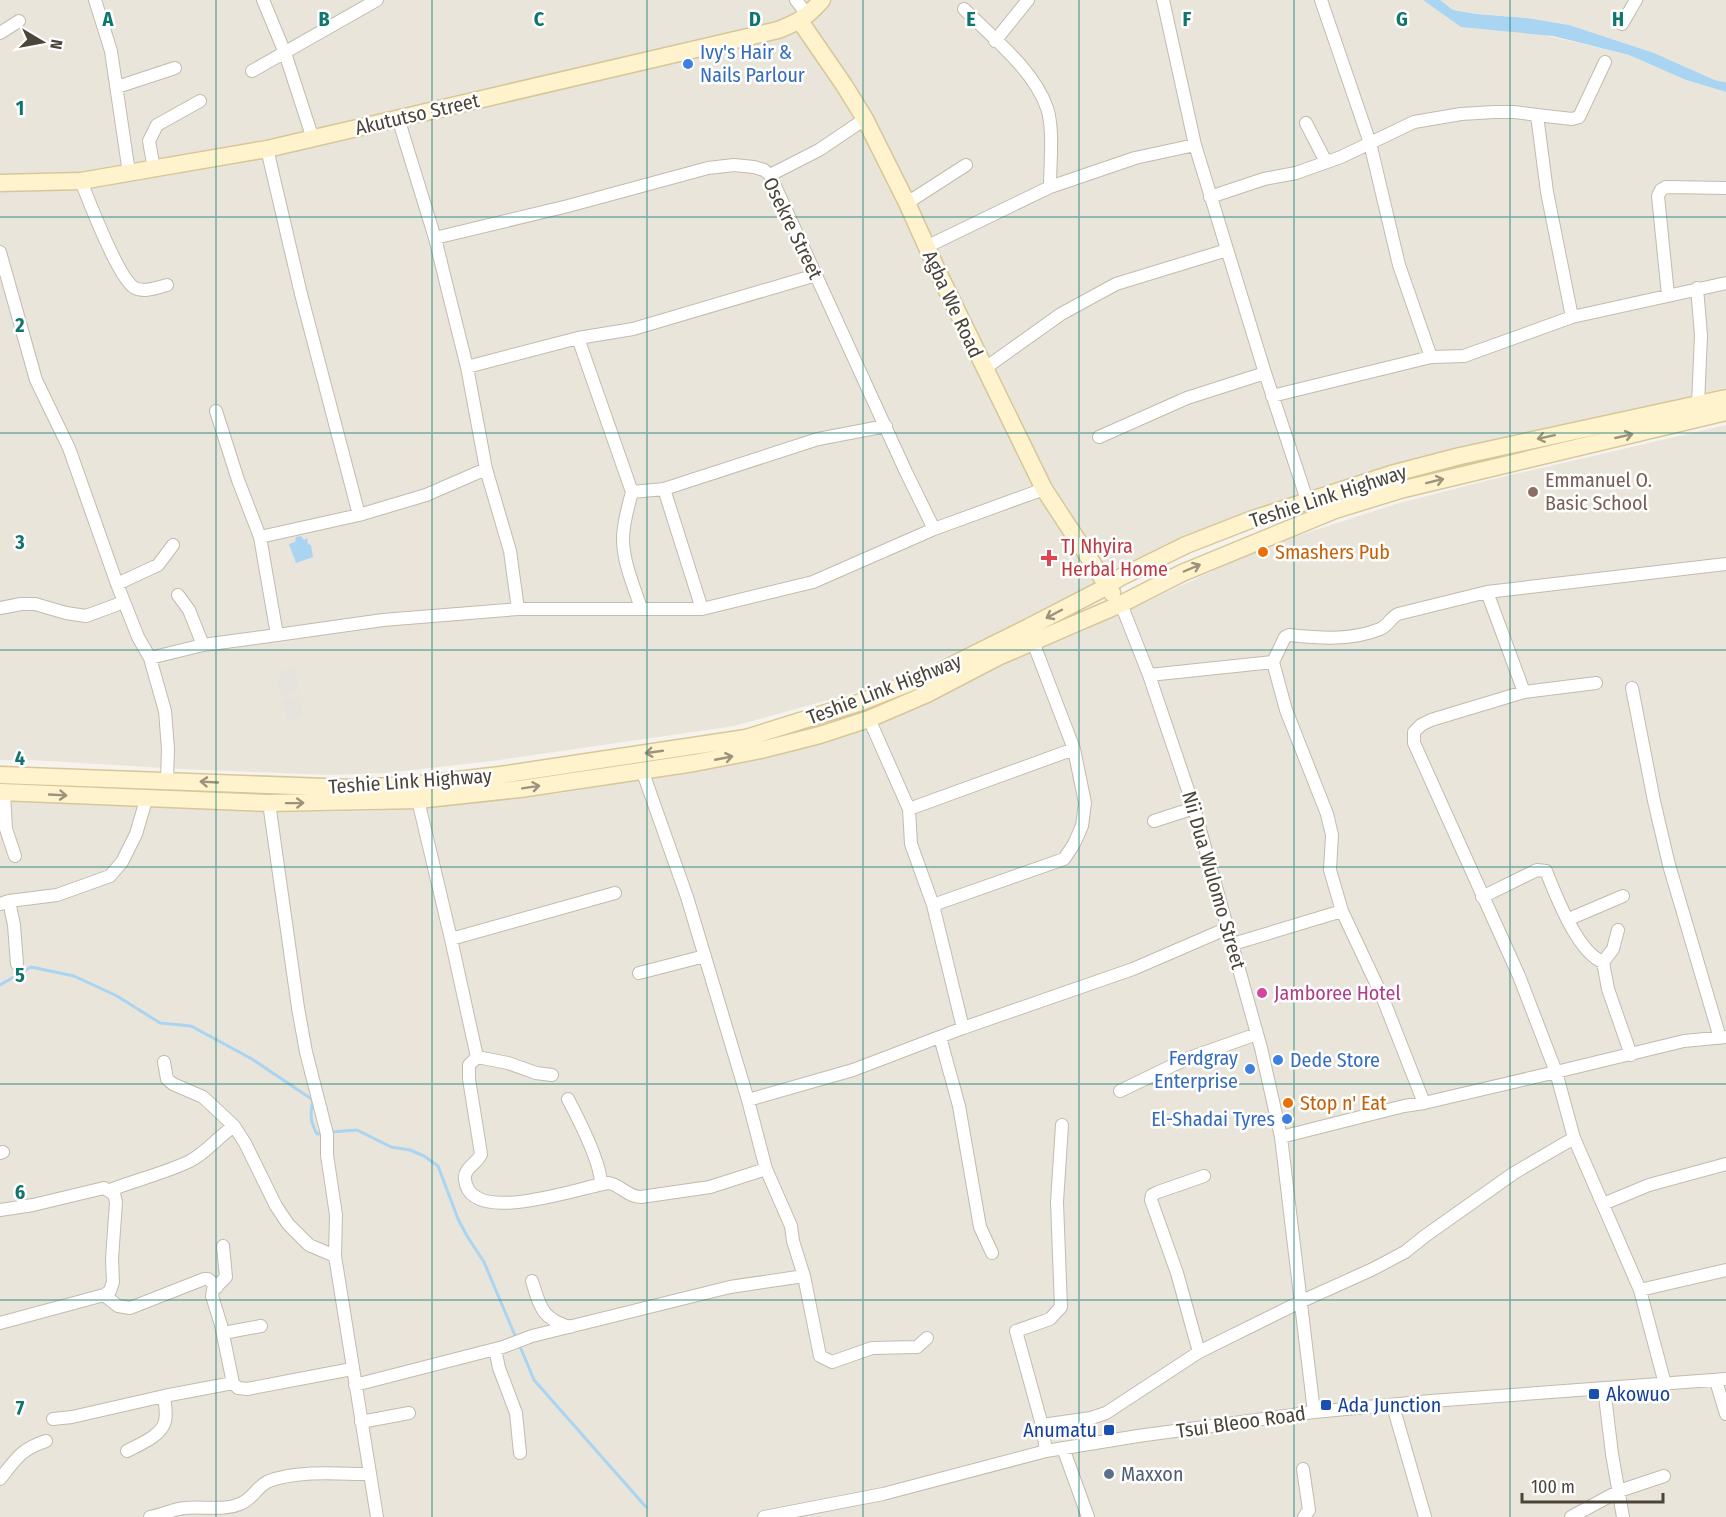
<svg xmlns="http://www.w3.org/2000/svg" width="1726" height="1517" font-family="'Fira Sans Condensed',sans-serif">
<rect width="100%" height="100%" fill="#f6f3ec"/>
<!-- residential -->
<path fill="#eae5da" d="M0,0H1423L1439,10L1629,55L1686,80L1726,92V388L1518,435L1369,474L878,686L734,726L492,761L386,773L329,775L180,769L31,760H0Z
M1440,0H1726V85L1654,53L1569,25L1527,18L1476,14L1453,10Z
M1726,425V1517H0V797L101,800L300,812L370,811L519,795L555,794L603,786L612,781L912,708L1014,659L1076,634L1243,557L1288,539L1396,504L1485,481Z"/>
<!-- industrial -->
<path fill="#e6e2dd" d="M296,668L298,692L280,696L277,679L282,677L280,671Z
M298,695L303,717L288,722L282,701Z"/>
<!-- water -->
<path fill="#a9d4f2" d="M1423,0H1440L1453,10L1476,14L1527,18L1569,25L1654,53L1726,85V92L1686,80L1629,55L1553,36L1461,27Z
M301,536L304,540L307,538L308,544L311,545L313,557L296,563L289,544L295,542L296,537Z"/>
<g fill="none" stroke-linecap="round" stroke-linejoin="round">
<!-- stream -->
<path stroke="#a9d4f2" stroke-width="3" d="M1716,82L1726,84
M0,985L31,967L74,976L117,996L160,1023L191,1026L252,1059L313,1100C310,1113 310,1122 317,1134H325
M331,1132L357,1130L391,1147L410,1150L424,1156L438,1166L458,1219L467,1236L484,1262L516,1338
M519,1344L534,1380L646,1507"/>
<defs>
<path id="street" d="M95,0L111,51L129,173
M263,0L285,53L313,139
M796,0L808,16
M1163,0L1195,145L1265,373L1307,500
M1321,0L1370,143L1399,265L1431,357
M964,9C992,37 1034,70 1047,108C1054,129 1050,164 1050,187
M1622,24L1636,0
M0,33L19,21
M995,41L1028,0
M252,71L377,0
M117,87L175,68
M1537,115L1572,119L1579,117L1605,62
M398,118L435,238L448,291L467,367L486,469L510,551L518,609H702L813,582L934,529L1044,489
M1306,123L1326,162
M267,149L301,294L359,515
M154,169L149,141L157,125L200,101
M770,175L819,150L865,119
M81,181C89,201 119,280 135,288C144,293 158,287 167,285
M1210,197L1264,179L1296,173L1341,157L1414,122L1461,114L1494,112H1514L1537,115L1547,192L1572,317L1464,356L1431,357L1272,396
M907,203L966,165
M435,238L568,206L708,168L734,165L754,167L764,170L770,175L906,472L934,529
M926,247L1050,187L1135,158L1195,145
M0,252L36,380L69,448L117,584L138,637L150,658L165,711L168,749L167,780
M1697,288L1701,335L1698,405
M1668,295L1658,196L1661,190L1666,187L1726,188
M1572,317L1726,283
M578,338L632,492L664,489L818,439L886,426
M467,367L578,338L633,329L816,275
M984,369L1061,314L1116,284L1227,250
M216,411L238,480L260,537
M1099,437L1187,398L1265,373
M664,489L702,609
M632,492C628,507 623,523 623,539C623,562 634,587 641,608
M117,584L158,565L173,545
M1487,592L1524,692
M178,595L189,610L203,645
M1121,604L1149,675L1194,808L1261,1048L1281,1137L1314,1412
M0,608L21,604H35L66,613L86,616L124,602
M277,635L383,620L518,609
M150,658L203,645L277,635L260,537L359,515L426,495L486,469
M1149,675L1273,662L1285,637L1289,635C1319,638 1351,641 1380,629C1388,626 1390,618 1398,614L1487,592L1726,564
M1596,683L1524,692L1431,720L1421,725L1414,732V743L1519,976L1556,1072L1684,1041L1726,1037
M1632,688L1654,801L1669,865L1720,1038
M869,719L909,809L911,844L933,905
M642,770L687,897L748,1100L766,1169L791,1226L793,1241L804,1276L820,1356L832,1362L872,1348L917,1347L927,1338
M4,793L6,829L15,856
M418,800L451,939L477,1057L469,1065V1079L481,1154C478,1163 463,1168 465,1180C471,1228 582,1186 609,1183C622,1186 628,1197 641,1197L710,1187L766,1169
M269,803L298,1008L306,1052L327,1134V1155L336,1215L335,1256L377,1517
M909,809L1074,749
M1154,821L1194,808
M1482,897L1537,870L1546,871C1556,896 1578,953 1603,962
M9,901L14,925L17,964
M0,904L9,901L57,895L110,876L122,862L136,834L146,800
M1342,911L1382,996L1424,1103
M1569,919L1623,896
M1618,930L1613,949L1603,962L1608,989L1631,1055
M451,939L615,893
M1233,944L1342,911L1330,870L1332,835L1327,814L1286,710L1273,662
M639,973L705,956
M963,1028L933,905L1064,859L1074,844L1082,826L1085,803L1074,749L1033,642
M940,1037L959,1106L980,1227L992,1253
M477,1057L508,1063L536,1073L552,1075
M164,1062L167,1079L173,1084L203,1097L234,1126L245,1143L276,1206L288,1224L309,1245L335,1256
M1120,1091L1186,1059L1257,1034
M568,1099C578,1118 601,1163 601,1184
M748,1100L853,1070L963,1028L1133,969L1228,928
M1574,1138L1640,1290L1665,1384
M0,1153L3,1152
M110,1190C133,1181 168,1172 190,1161C207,1152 218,1137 234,1126
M1603,1204L1649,1185L1726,1164
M0,1210L33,1205L104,1188L114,1194L116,1202L112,1259L113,1282L110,1291L104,1295L0,1323
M223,1246L226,1277L213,1290L212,1296L221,1325L233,1383
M532,1281C540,1307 542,1319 570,1327
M1640,1290L1726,1270
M104,1295L118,1306L130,1308L204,1279H208L217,1287
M223,1333L261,1326
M495,1349L499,1368L516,1413L520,1453
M1199,1352L1177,1273L1151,1200L1152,1195L1158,1192L1204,1176
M1716,1381L1726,1414
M355,1385L503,1347L532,1336L730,1287L804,1276
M1604,1388L1612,1454L1623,1517
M1393,1406L1425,1517
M53,1419L72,1417L164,1396L233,1383L238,1388L247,1389L352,1369
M361,1422L409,1413
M1042,1425L1091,1418L1106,1413L1199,1352L1302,1301L1373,1269L1405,1252L1425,1236L1514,1173L1574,1138L1556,1072L1424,1103L1404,1106L1281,1137
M1063,1448L1088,1517
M127,1451C138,1445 162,1436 165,1421C167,1414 165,1404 164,1396
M1046,1451L1042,1425L1016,1331L1050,1319L1061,1307L1057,1202L1062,1125
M1303,1469L1309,1510L1304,1517
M0,1479C16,1459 21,1449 46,1441
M150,1517C162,1515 173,1509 185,1508C204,1506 223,1511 240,1504C253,1499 257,1486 269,1481C300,1470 337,1474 370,1474
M764,1517L883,1494L1046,1451L1138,1436L1314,1412L1431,1401L1726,1379
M1571,1517L1619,1491L1664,1476"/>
<path id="secondary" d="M800,21L844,85L865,119L907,203L938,272L1044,489L1112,593
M0,183L81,181L267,149L778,30C799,22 807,17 822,0
M0,775L352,788L414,785L500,775L746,738L861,702L940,671L1025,629L1106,587L1119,578L1186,545L1250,520L1391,474L1460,456L1726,398
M0,792L269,803L418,800L520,789L694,763L761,750L820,735L869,719L927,694L998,657L1121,604L1182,573L1335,510L1400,490L1726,412"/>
</defs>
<!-- street casing -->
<use href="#street" stroke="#c2bbae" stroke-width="14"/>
<!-- secondary casing -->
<use href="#secondary" stroke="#d6c79b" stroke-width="19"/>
<!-- street -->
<use href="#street" stroke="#fff" stroke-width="12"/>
<!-- secondary -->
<use href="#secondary" stroke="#fff3cd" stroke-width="16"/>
</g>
<!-- one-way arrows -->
<defs><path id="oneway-shaft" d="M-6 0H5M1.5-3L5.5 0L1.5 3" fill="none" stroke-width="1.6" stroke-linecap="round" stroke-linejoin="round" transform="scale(1.5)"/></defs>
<g stroke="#9c937c">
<use href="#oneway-shaft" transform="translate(1624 436) rotate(-13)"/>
<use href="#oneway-shaft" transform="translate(1546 437) rotate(168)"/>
<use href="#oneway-shaft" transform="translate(1435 481) rotate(-14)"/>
<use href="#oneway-shaft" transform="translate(1192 568) rotate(-23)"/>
<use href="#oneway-shaft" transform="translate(1054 614) rotate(152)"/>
<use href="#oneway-shaft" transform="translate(654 752) rotate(172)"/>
<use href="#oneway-shaft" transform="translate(724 758) rotate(-11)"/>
<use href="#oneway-shaft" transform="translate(209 782) rotate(-177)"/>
<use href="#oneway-shaft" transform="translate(531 787) rotate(-9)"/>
<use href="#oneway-shaft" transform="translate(58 795) rotate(3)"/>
<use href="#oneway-shaft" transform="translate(295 803) rotate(-1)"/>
</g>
<!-- grid -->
<path fill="none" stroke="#0f766e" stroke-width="1.5" stroke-opacity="0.55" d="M216,0V1517M432,0V1517M647,0V1517M863,0V1517M1079,0V1517M1294,0V1517M1510,0V1517M0,217H1726M0,433H1726M0,650H1726M0,867H1726M0,1084H1726M0,1300H1726"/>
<!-- markers -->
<g fill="#3f7fe0" stroke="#fff" stroke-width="2">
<circle cx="688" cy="64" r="6"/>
<circle cx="1278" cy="1060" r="6"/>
<circle cx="1250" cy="1069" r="6"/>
<circle cx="1287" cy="1119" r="6"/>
</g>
<circle fill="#8d6e63" stroke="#fff" stroke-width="2" cx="1533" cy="492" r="6"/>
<g fill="#e8710a" stroke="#fff" stroke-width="2">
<circle cx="1263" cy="552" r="6"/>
<circle cx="1288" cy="1103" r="6"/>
</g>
<path fill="#e0444e" stroke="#fff" stroke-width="2" d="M1046 549h6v6h6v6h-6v6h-6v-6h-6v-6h6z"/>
<circle fill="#d1479c" stroke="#fff" stroke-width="2" cx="1262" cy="993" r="6"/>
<g fill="#1a4fb4" stroke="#fff" stroke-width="2">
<rect x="1588" y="1388" width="12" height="12" rx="3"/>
<rect x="1320" y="1399" width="12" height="12" rx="3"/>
<rect x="1103" y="1424" width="12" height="12" rx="3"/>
</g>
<circle fill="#5c6f8a" stroke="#fff" stroke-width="2" cx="1109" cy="1474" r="6"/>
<g text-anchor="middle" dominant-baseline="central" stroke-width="5" stroke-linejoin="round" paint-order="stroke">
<!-- shop labels -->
<g font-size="20" fill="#366cbe" stroke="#fff" text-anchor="start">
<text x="700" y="52">Ivy's Hair &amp;<tspan x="700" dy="23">Nails Parlour</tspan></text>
<text x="1238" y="1058" text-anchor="end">Ferdgray<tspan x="1238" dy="23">Enterprise</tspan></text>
<text x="1290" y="1060">Dede Store</text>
<text x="1275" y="1119" text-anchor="end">El-Shadai Tyres</text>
</g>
<!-- street labels -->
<g font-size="20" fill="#4b4439" stroke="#fff">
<text transform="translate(417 114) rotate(-13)">Akututso Street</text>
<text transform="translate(793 228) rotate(64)">Osekre Street</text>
<text transform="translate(953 304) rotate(65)">Agba We Road</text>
<text transform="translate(1328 496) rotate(-18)">Teshie Link Highway</text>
<text transform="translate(884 689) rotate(-21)">Teshie Link Highway</text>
<text transform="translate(410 781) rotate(-4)">Teshie Link Highway</text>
<text transform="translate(1214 880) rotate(74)">Nii Dua Wulomo Street</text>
<text transform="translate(1241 1422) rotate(-8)">Tsui Bleoo Road</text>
</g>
<!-- education labels -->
<g font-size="20" fill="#785e54" stroke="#fff" text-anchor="start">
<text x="1545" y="480">Emmanuel O.<tspan x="1545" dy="23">Basic School</tspan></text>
</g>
<!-- health labels -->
<g font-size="20" fill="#be3a42" stroke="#fff" text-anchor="start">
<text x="1061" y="546">TJ Nhyira<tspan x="1061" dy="23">Herbal Home</tspan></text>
</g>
<!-- food labels -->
<g font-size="20" fill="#c56008" stroke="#fff" text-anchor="start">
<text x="1275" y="552">Smashers Pub</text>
<text x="1300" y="1103">Stop n' Eat</text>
</g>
<!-- hotel labels -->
<g font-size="20" fill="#b23c85" stroke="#fff" text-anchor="start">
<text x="1274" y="993">Jamboree Hotel</text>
</g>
<!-- transit labels -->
<g font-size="20" fill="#164399" stroke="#fff" text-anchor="start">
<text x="1606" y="1394">Akowuo</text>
<text x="1338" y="1405">Ada Junction</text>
<text x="1097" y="1430" text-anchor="end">Anumatu</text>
</g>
<!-- service labels -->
<g font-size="20" fill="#4e5e75" stroke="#fff" text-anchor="start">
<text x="1121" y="1474">Maxxon</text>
</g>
</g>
<g font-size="20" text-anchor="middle" font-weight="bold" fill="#0f766e" stroke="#fff" stroke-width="5" stroke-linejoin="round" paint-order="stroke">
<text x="108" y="26">A</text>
<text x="324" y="26">B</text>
<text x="539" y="26">C</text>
<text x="755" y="26">D</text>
<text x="971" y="26">E</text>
<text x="1187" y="26">F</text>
<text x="1402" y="26">G</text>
<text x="1618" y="26">H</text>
<text x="20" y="115">1</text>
<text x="20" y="332">2</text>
<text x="20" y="549">3</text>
<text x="20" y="765">4</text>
<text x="20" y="982">5</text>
<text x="20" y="1199">6</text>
<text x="20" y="1415">7</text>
</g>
<!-- north arrow -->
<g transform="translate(42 42) rotate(100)" stroke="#ffffff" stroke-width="4.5" paint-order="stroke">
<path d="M0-4.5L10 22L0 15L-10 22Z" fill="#4b4439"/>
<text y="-9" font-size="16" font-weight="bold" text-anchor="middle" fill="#4b4439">N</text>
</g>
<!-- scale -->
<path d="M1522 1493v9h141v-9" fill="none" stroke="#4b4439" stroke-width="3"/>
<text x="1531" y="1493" font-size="18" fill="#4b4439" stroke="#ffffff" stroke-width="4.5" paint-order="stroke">100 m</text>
</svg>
